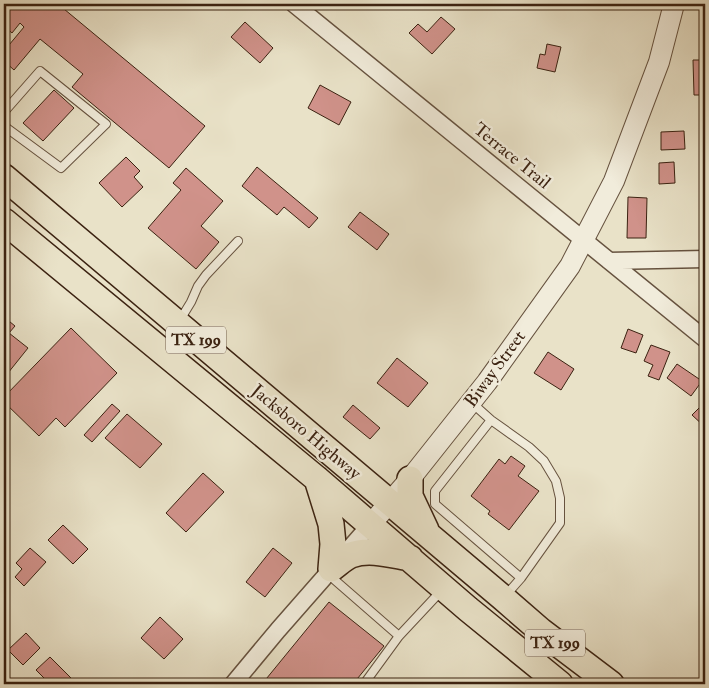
<svg xmlns="http://www.w3.org/2000/svg" width="709" height="688" font-family="'IM FELL Double Pica',serif">
<rect width="100%" height="100%" fill="#e9e2c8"/>
<filter id="stains"><feTurbulence type="fractalNoise" baseFrequency=".004" numOctaves="4"/><feColorMatrix values="0 0 0 0 .2 0 0 0 0 .09 0 0 0 0 .02 0 0 0 .5 -.17"/></filter>
<radialGradient id="worn" r=".72"><stop offset=".6" stop-color="#630" stop-opacity="0"/><stop offset="1" stop-color="#630" stop-opacity=".3"/></radialGradient>
<!-- building -->
<path fill="#d0928a" stroke="#3b2211" d="M4,4H58L205,126L169,168L72,87L83,74L40,39L14,70L4,61V51L24,27L20,23L12,33L4,26Z
M441,17L455,29L432,54L409,33L418,24L427,32Z
M245,22L273,48L260,63L231,37Z
M547,44L561,47L555,72L537,68L540,54L545,55Z
M693,60H705V95H694Z
M320,85L351,102L339,125L308,108Z
M54,90L74,108L43,141L23,123Z
M684,131L685,149L661,150V132Z
M126,157L140,171L134,177L143,187L122,207L99,183Z
M674,162L675,183L659,184V163Z
M257,167L318,218L309,228L284,207L277,215L242,186Z
M186,168L223,201L201,226L219,242L196,269L148,228L181,190L173,183Z
M703,194H705V227H704Z
M628,197L647,198L646,238H627Z
M360,212L389,234L377,250L348,227Z
M4,317L15,326L9,333L28,348L4,378Z
M71,328L117,373L65,427L56,418L39,436L4,402V397Z
M628,329L643,335L636,353L621,348Z
M651,345L670,352L659,380L648,376L653,365L644,361Z
M548,352L574,369L561,390L534,373Z
M397,358L428,383L408,407L377,383Z
M677,364L702,381L691,396L667,378Z
M112,404L120,411L92,442L84,435Z
M353,405L380,428L370,439L343,417Z
M700,407L705,412V427L692,415Z
M127,414L162,444L140,468L105,438Z
M511,456L525,466L518,476L539,491L509,530L488,514L490,511L471,496L499,459L505,464Z
M203,473L224,492L186,532L166,513Z
M63,525L88,549L73,564L48,540Z
M30,548L46,562L24,586L15,577L22,569L16,563Z
M273,548L292,563L265,597L246,582Z
M329,602L384,646L353,684H262Z
M160,617L183,639L164,659L141,638Z
M26,633L40,648L23,665L8,650Z
M50,657L77,684H50L36,670Z"/>
<g fill="none" stroke-linecap="round" stroke-linejoin="round">
<defs>
<path id="service" d="M4,112L40,71L106,124L61,168L4,126
M180,320L191,302L198,286L206,275L238,241
M472,403L491,420L529,447L544,461L556,481L560,498V523L521,578L506,595
M491,420L435,491V504L521,578
M329,575L399,636
M364,684L399,636L442,590"/>
<path id="minor" d="M294,4L705,339
M609,261L705,259
M233,684L278,630L371,524"/>
<path id="tertiary" d="M371,524L410,479L487,382L570,266L614,181L659,62L674,4"/>
<path id="primary" d="M4,177L503,598L541,631L611,684
M4,221L317,479L468,609L560,684
M317,479L331,524L333,544L331,569
M410,479V496L426,530
M331,569C338,564 344,558 351,555C369,548 392,555 410,558"/>
</defs>
<!-- service casing -->
<use href="#service" stroke="#66523f" stroke-width="10"/>
<!-- minor casing -->
<use href="#minor" stroke="#66523f" stroke-width="19"/>
<!-- tertiary casing -->
<use href="#tertiary" stroke="#66523f" stroke-width="22"/>
<!-- primary casing -->
<use href="#primary" stroke="#3b2211" stroke-width="28"/>
<!-- service -->
<use href="#service" stroke="#f1ecdb" stroke-width="8"/>
<!-- minor -->
<use href="#minor" stroke="#f1ecdb" stroke-width="16"/>
<!-- tertiary -->
<use href="#tertiary" stroke="#f1ecdb" stroke-width="20"/>
<!-- primary -->
<use href="#primary" stroke="#e9e2c8" stroke-width="25"/>
</g>
<g text-anchor="middle" dominant-baseline="central" stroke-width="5" stroke-linejoin="round" paint-order="stroke">
<!-- shield labels -->
<g fill="#f1ecdb" stroke="#725f4e" stroke-width="1">
<rect x="166" y="326.5" width="60" height="27" rx="4"/>
<rect x="525" y="629.5" width="60" height="27" rx="4"/>
</g>
<g font-size="16" font-weight="bold" fill="#3b2211">
<text x="196" y="340">TX 199</text>
<text x="555" y="643">TX 199</text>
</g>
<!-- street labels -->
<g font-size="18" fill="#3b2211" stroke="#f1ecdb">
<text transform="translate(512 156) rotate(39)">Terrace Trail</text>
<text transform="translate(495 369) rotate(-54)">Biway Street</text>
<text transform="translate(306 432) rotate(40)">Jacksboro Highway</text>
</g>
</g>
<!-- margin -->
<rect width="709" height="688" fill="none" stroke="#e9e2c8" stroke-width="20"/>
<rect x="5" y="5" width="699" height="678" fill="none" stroke="#3b2211" stroke-width="2.5"/>
<rect x="10" y="10" width="689" height="668" fill="none" stroke="#3b2211"/>
<rect width="100%" height="100%" filter="url(#stains)"/>
<rect width="100%" height="100%" fill="url(#worn)"/>
</svg>
